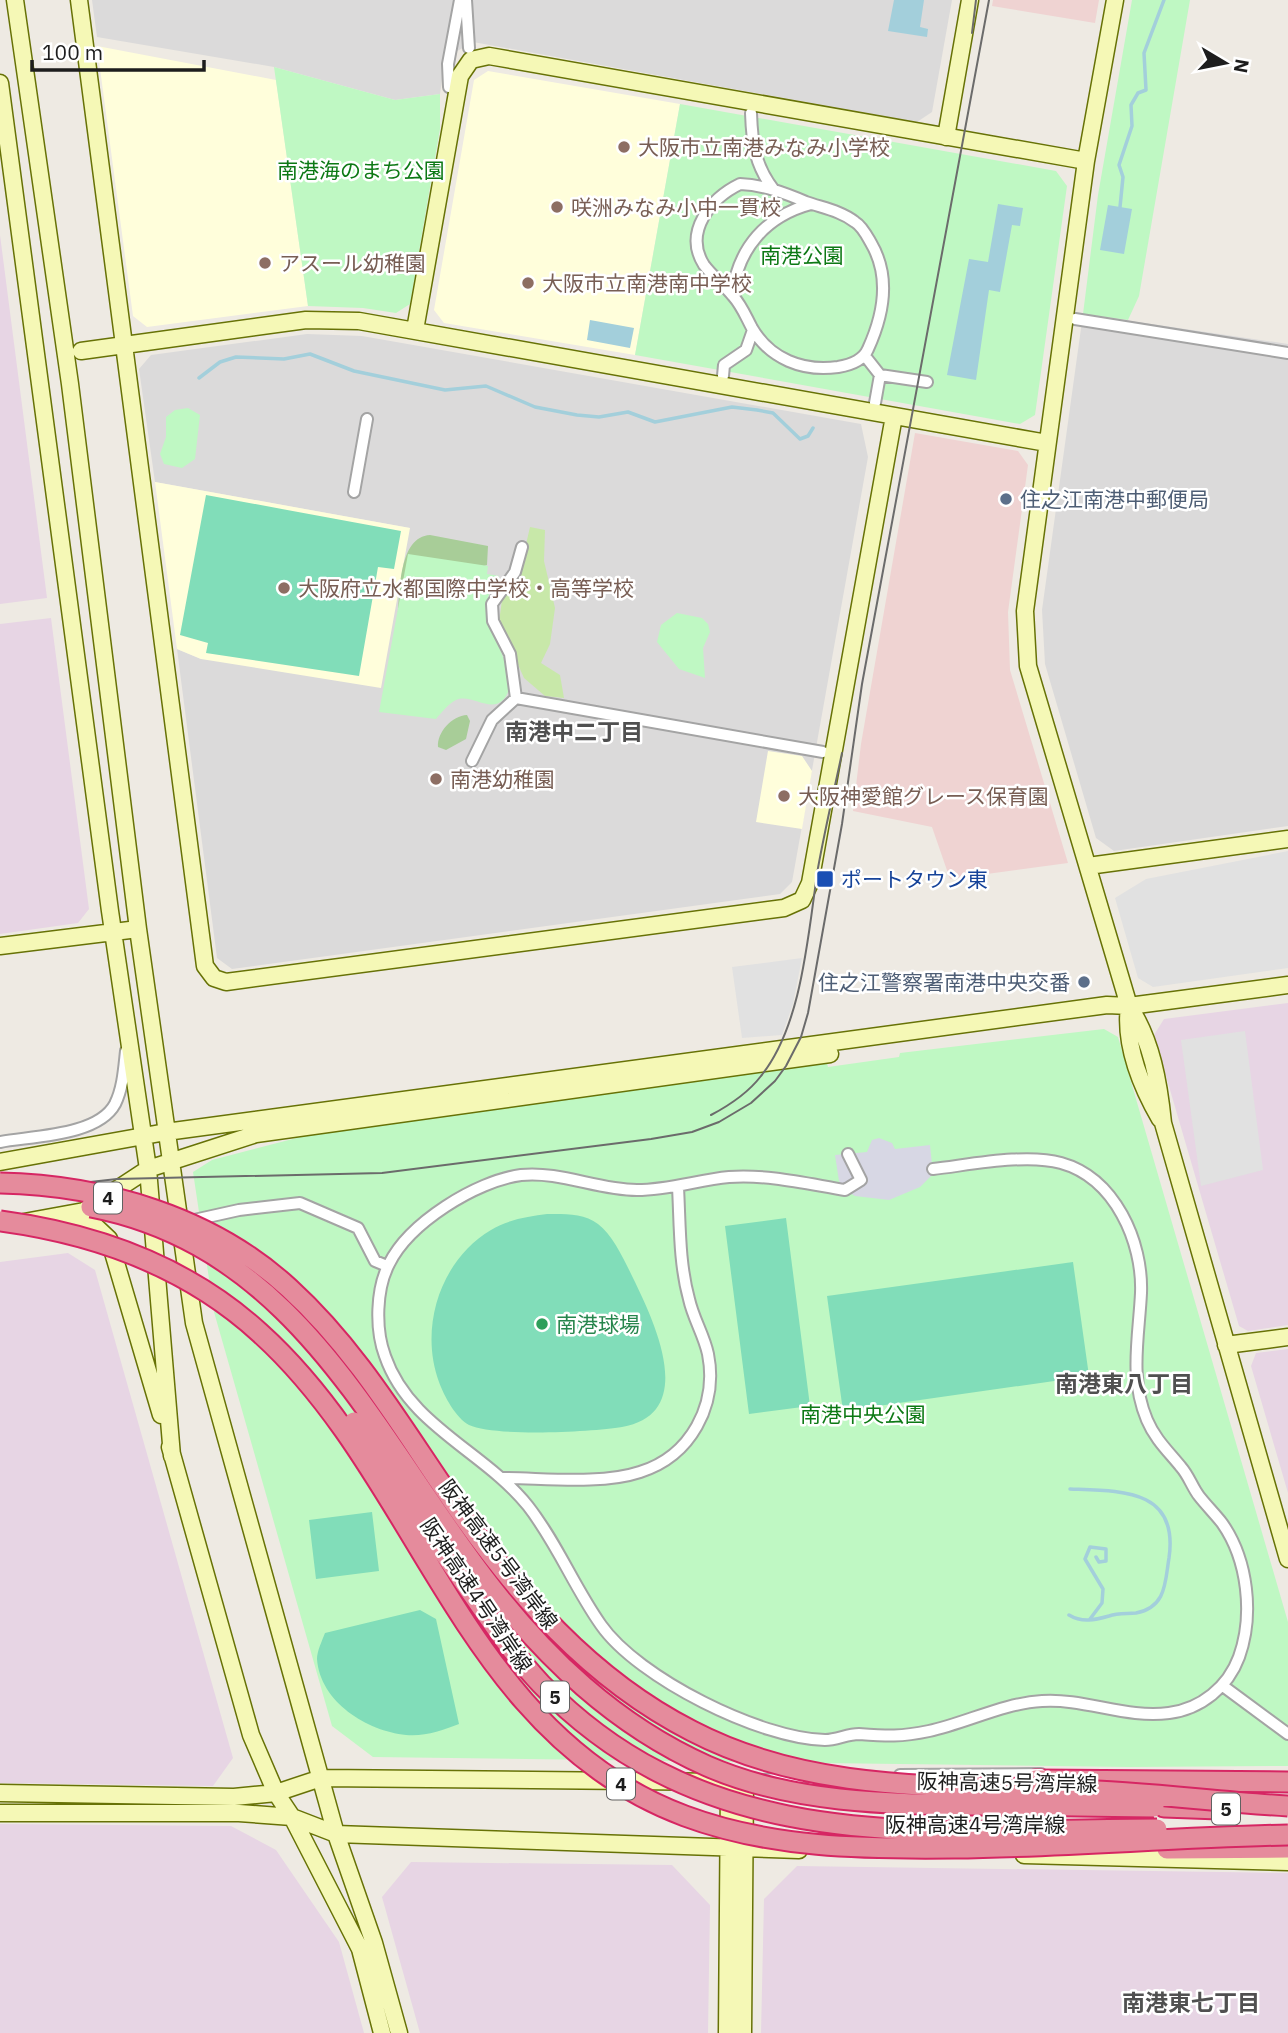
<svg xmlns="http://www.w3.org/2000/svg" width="1288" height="2033" font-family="'IBM Plex Sans','Noto Sans JP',sans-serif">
<rect width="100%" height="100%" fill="#eeeae3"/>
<!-- residential -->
<path fill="#dbdada" d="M92,0H952L932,112L917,122L473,42L445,58L440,94L395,100L274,67L97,37Z
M1083,314L1288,344V826L1114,851L1096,838L1045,664L1042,610Z
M307,334L362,336L861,424L868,457L792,882L780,894L232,969L217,958L177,649L201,659L410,528L155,482L139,369L151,355Z"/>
<!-- commercial -->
<path fill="#efd3d2" d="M993,0H1099L1095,23L992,6Z
M915,433L1018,451L1028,465L1008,612L1010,670L1068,863L950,879L932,827L853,811L861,744Z"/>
<!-- industrial -->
<path fill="#e7d5e4" d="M0,235L47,598L0,604Z
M51,618L89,909L78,923L0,934V624Z
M1288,1003V1325L1248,1331L1239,1326L1154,1035L1164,1019Z
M68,1253L95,1270L233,1758L213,1786L0,1783V1262Z
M1288,1349V1493L1251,1366L1256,1353Z
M0,1824L231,1826L276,1850L339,1942L364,2033H0Z
M411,1862L672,1865L710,1905L708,2033H420L382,1897Z
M797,1866L1288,1873V2033H761L764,1899Z"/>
<!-- education -->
<path fill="#fffedb" d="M97,46L276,80L308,306L147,327L133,316Z
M488,71L680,104L635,355L444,323L434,310L474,80Z
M155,482L410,528L381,688L201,659L177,649Z
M768,751L802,756L812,771L802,829L756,822Z"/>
<!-- grass -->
<path fill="#c8e8a9" d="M530,527L545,530L544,561L555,608L550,644L541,663L560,675L564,698L545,696L524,678L499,622L502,600L518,579Z"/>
<!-- forest -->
<path fill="#a8cd98" d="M430,535L488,546L487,565L474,569L398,613C400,590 399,537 430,535Z
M467,715L470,721L466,739L446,750L438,747C437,732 452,716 467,715Z"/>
<!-- park -->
<path fill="#bff8c3" d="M1132,0H1190L1139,296L1128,320L1083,314L1098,195Z
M274,67L395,100L440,94V129L410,304L396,313L363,308L308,306Z
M680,104L1056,171L1067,186L1035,415L1020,424L635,355Z
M188,408L200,415L195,459L182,468L164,464L160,454L166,437V417L175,410Z
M408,554L488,566L487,574L499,576V582L491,584C488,597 486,609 489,622C493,641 522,681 503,700C490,713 471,693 456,700C449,703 441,713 436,719L379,712Z
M677,613L702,618L708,624L710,632L703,648L705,678L679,669L657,642L661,625Z
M1104,1029L1118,1037L1288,1622V1766L1130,1767L373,1757L332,1726L214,1312L193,1172L212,1160L312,1134L827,1063L828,1067L899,1057L900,1053Z"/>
<!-- pitch -->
<path fill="#81ddb9" d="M206,495L401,531L394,569L378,567L359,676L206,653L208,643L180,635Z
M547,1214C564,1214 584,1213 598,1224C614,1236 626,1264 635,1282C655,1324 698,1414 622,1427C592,1432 495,1437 469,1425C456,1418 444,1396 439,1382C419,1328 440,1260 491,1230C507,1220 529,1216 547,1214Z
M786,1218L810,1406L749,1414L725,1226Z
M1073,1262L1089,1376L843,1411L827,1296Z
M372,1512L379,1571L316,1579L309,1520Z
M420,1610L436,1619L459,1724C443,1730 424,1737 406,1735C367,1731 320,1702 317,1659C317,1651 322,1641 325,1633Z"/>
<!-- parking -->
<path fill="#e1e1e1" d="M1288,851V968L1153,987L1138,978L1115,898L1146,879Z
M802,958L793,1004L782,1035L742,1038L732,967Z
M1245,1031L1263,1170L1201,1186L1181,1040Z"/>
<!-- plaza -->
<path fill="#d7d7e4" d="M879,1138L892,1143L895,1149L930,1145L933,1174L920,1187L889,1200L855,1196L845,1190L839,1181L835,1155L867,1152L872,1140Z"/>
<!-- water -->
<path fill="#a3cfdb" d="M894,0H924L920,27L928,29L927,37L888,31Z
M998,204L1023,208L1020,226L1012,225L1000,292L989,290L976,380L947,375L969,259L988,262Z
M1108,205L1132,209L1124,254L1100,250Z
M590,320L634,328L630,348L587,340Z"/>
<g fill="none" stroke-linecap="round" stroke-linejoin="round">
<!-- stream -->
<path stroke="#a3cfdb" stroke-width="3.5" d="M1120,207L1123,177L1119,165L1132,126L1131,105L1138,93L1146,90L1144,53L1164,0
M199,378L220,362L236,357L284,359L310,354L354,371L445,390L486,386L535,407L577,415L599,417L628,412L655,422L732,407L757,410L773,413L800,439L808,436L813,428
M1069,1615C1082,1623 1095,1620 1109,1616C1118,1613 1127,1614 1136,1613C1167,1607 1165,1581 1169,1558C1179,1489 1122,1491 1070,1489
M1090,1619L1102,1603L1103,1589L1085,1559L1090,1547L1106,1549V1561L1099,1562L1096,1557"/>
<defs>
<path id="street" d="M466,0L469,48
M449,87L448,64L460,0
M751,113C752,143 755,166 774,190
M740,184C764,185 785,193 806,202C823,208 841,211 855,222C862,226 867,236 871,243C891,277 884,314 868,349C863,361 850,365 838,367C803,372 770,359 752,328C746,317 742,306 733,296C724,285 713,277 704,265C683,232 711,198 740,184Z
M732,295C738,248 766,216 811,204
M1075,319L1288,353
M865,356L880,375L927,382
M723,376L724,365L746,350L753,330
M875,403L880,375
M354,492L367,419
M516,698L823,752
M516,698L510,654L493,621L492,604L515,572L522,547
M472,761L492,720L516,698
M0,1142C32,1136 98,1136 115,1104C123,1088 124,1069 126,1051
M848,1154L861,1180L845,1190C808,1184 767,1174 729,1177C698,1180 669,1190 637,1190C597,1190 561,1171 521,1175C476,1181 409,1223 389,1264C376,1289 375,1329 385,1356C409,1426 484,1451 528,1506C557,1543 574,1587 601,1625C638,1678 761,1739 825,1740C837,1740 847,1734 859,1734C887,1736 901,1737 929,1731C966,1723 1004,1703 1042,1701C1084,1698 1127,1719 1169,1713C1201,1709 1228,1687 1239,1657C1254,1615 1248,1560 1222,1523C1215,1514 1206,1505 1199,1496C1192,1487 1189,1476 1181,1467C1168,1451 1155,1439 1147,1420C1129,1378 1139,1336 1141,1293C1143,1242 1115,1178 1061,1163C1026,1153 969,1165 933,1169
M194,1220L239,1210L300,1203L358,1228L375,1261L387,1266
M502,1478C543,1478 601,1485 640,1472C691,1456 718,1405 708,1354C704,1335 693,1318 689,1299C679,1263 680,1224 678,1187
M1223,1686L1288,1734
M900,1775L1041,1774
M763,1780L806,1777"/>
<path id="secondary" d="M15,0L70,384L138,929L194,1323L336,1834L374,1943L399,2033
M79,0L205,966L214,978L226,982L784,908L802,900L810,883L894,416
M1115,0L1086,161L1025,611L1028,666L1129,1006C1152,1041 1159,1083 1163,1123L1288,1559
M0,83L110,911L148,1169L172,1456
M946,137L970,0
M415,330L460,76L471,60L489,56L1086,161
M81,351L306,320L359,321L1047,443
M1088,866L1288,839
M0,946L138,929
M1129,1006C1124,1045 1141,1086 1160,1119
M0,1162L166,1132L1107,1005L1129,1006L1288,985
M69,1216L92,1223L109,1239L161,1415
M24,1222L84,1211L148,1169L256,1134L830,1054
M1226,1345L1288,1337
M170,1447L251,1735L276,1793L292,1817L360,1949L382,2033
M0,1793L234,1797L276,1793L321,1778L729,1782L727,2033
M0,1813H239L292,1817L336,1834L799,1850
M1024,1855L1288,1862
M743,2033L745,1781"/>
<path id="highway" d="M1035,1780L1288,1782
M1164,1807L1219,1809
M1167,1849L1288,1848"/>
</defs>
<!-- street casing -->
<use href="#street" stroke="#a4a4a4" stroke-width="14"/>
<!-- secondary casing -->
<use href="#secondary" stroke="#677206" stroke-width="19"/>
<!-- highway casing -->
<use href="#highway" stroke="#d62663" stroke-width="23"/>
<!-- street -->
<use href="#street" stroke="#fff" stroke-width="10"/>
<!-- secondary -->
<use href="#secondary" stroke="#f5f8b6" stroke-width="16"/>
<!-- highway -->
<use href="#highway" stroke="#e58b9c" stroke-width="19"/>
<!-- tram -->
<path stroke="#6b6b6b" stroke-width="2" d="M972,33L976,0
M711,1115C730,1105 748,1093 761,1076C803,1024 808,932 818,868C825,829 834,791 842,753
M0,1192L117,1179L382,1173L651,1139L692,1132L719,1122L751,1103L775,1081L786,1066L801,1037L808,1013L842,824L862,684L989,0"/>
<defs>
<path id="highway-bridge" d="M0,1183C103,1185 212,1217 289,1288C356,1349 401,1426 452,1500C515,1593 590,1679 692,1731C811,1793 944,1785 1074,1790C1146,1792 1217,1802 1288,1806
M91,1207C296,1247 371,1430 484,1578C544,1657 615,1725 707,1766C791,1803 887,1804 977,1805C1036,1805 1095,1806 1154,1807
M0,1221C97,1234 187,1266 260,1333C422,1479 462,1733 685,1816C771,1848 862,1849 954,1848C1065,1847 1176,1837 1288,1835
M354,1422C390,1474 425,1526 462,1579C487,1615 511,1652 541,1684C712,1861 934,1829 1157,1829"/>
</defs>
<!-- highway-bridge casing -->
<use href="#highway-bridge" stroke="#d62663" stroke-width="23" stroke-linecap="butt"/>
<!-- highway-bridge -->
<use href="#highway-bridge" stroke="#e58b9c" stroke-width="19"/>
</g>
<!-- markers -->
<g fill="#8d6e63" stroke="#fff" stroke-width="2.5">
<circle cx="624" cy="147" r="7"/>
<circle cx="557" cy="207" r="7"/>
<circle cx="265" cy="263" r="7"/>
<circle cx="528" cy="283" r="7"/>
<circle cx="284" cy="588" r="7"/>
<circle cx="436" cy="779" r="7"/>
<circle cx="784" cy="796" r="7"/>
</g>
<g fill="#5c6f8a" stroke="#fff" stroke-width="2.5">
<circle cx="1006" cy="499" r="7"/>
<circle cx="1084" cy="982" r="7"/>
</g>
<rect fill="#1a4fb4" stroke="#fff" stroke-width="2.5" x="816" y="870" width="18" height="18" rx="3.5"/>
<circle fill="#2e9e5b" stroke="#fff" stroke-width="2.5" cx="542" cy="1324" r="7"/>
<g text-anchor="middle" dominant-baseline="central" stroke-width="5" stroke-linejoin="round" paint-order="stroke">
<!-- shield labels -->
<g fill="#fff" stroke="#616161" stroke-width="2">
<rect x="94" y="1182.5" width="28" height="31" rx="5"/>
<rect x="541" y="1681.5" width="28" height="31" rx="5"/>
<rect x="607" y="1768.5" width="28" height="31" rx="5"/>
<rect x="1212" y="1793.5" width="28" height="31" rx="5"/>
</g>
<g font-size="19" font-weight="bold" fill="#1d1d1d">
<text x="108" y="1198">4</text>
<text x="555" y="1697">5</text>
<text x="621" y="1784">4</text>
<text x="1226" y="1809">5</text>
</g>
<!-- education labels -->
<g font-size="21" fill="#785e54" stroke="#fff" text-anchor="start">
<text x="638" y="147">大阪市立南港みなみ小学校</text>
<text x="571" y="207">咲洲みなみ小中一貫校</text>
<text x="279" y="263">アスール幼稚園</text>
<text x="542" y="283">大阪市立南港南中学校</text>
<text x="298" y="588">大阪府立水都国際中学校・高等学校</text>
<text x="450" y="779">南港幼稚園</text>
<text x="798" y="796">大阪神愛館グレース保育園</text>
</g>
<!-- park labels -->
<g font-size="21" fill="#0d7915" stroke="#fff">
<text x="361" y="170">南港海のまち公園</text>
<text x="802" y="255">南港公園</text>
<text x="863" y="1414">南港中央公園</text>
</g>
<!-- service labels -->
<g font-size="21" fill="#4e5e75" stroke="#fff" text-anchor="start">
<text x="1020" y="499">住之江南港中郵便局</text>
<text x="1070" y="982" text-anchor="end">住之江警察署南港中央交番</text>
</g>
<!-- transit labels -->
<g font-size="21" fill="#164399" stroke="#fff" text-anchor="start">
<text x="841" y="879">ポートタウン東</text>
</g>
<!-- leisure labels -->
<g font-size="21" fill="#27864d" stroke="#fff" text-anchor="start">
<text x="556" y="1324">南港球場</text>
</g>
<!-- street labels -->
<g font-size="21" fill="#1d1d1d" stroke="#fff">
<text transform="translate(499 1554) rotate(53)">阪神高速5号湾岸線</text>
<text transform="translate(477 1595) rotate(56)">阪神高速4号湾岸線</text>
<text transform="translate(1007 1782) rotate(1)">阪神高速5号湾岸線</text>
<text x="975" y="1824">阪神高速4号湾岸線</text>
</g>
<!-- neighbourhood labels -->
<g font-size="23" font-weight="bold" fill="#505050" stroke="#fff">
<text x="574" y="731">南港中二丁目</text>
<text x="1124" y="1383">南港東八丁目</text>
<text x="1191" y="2002">南港東七丁目</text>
</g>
</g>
<!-- north arrow -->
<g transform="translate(1225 63) rotate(100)" stroke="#ffffff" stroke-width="5" paint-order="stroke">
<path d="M0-5L12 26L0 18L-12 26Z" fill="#1d1d1d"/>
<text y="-10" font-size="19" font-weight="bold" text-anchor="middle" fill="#1d1d1d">N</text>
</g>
<!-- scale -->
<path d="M32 60v10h172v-10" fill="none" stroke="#1d1d1d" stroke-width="3.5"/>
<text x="42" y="60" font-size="21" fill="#1d1d1d" stroke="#ffffff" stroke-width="5" paint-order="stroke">100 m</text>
</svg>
